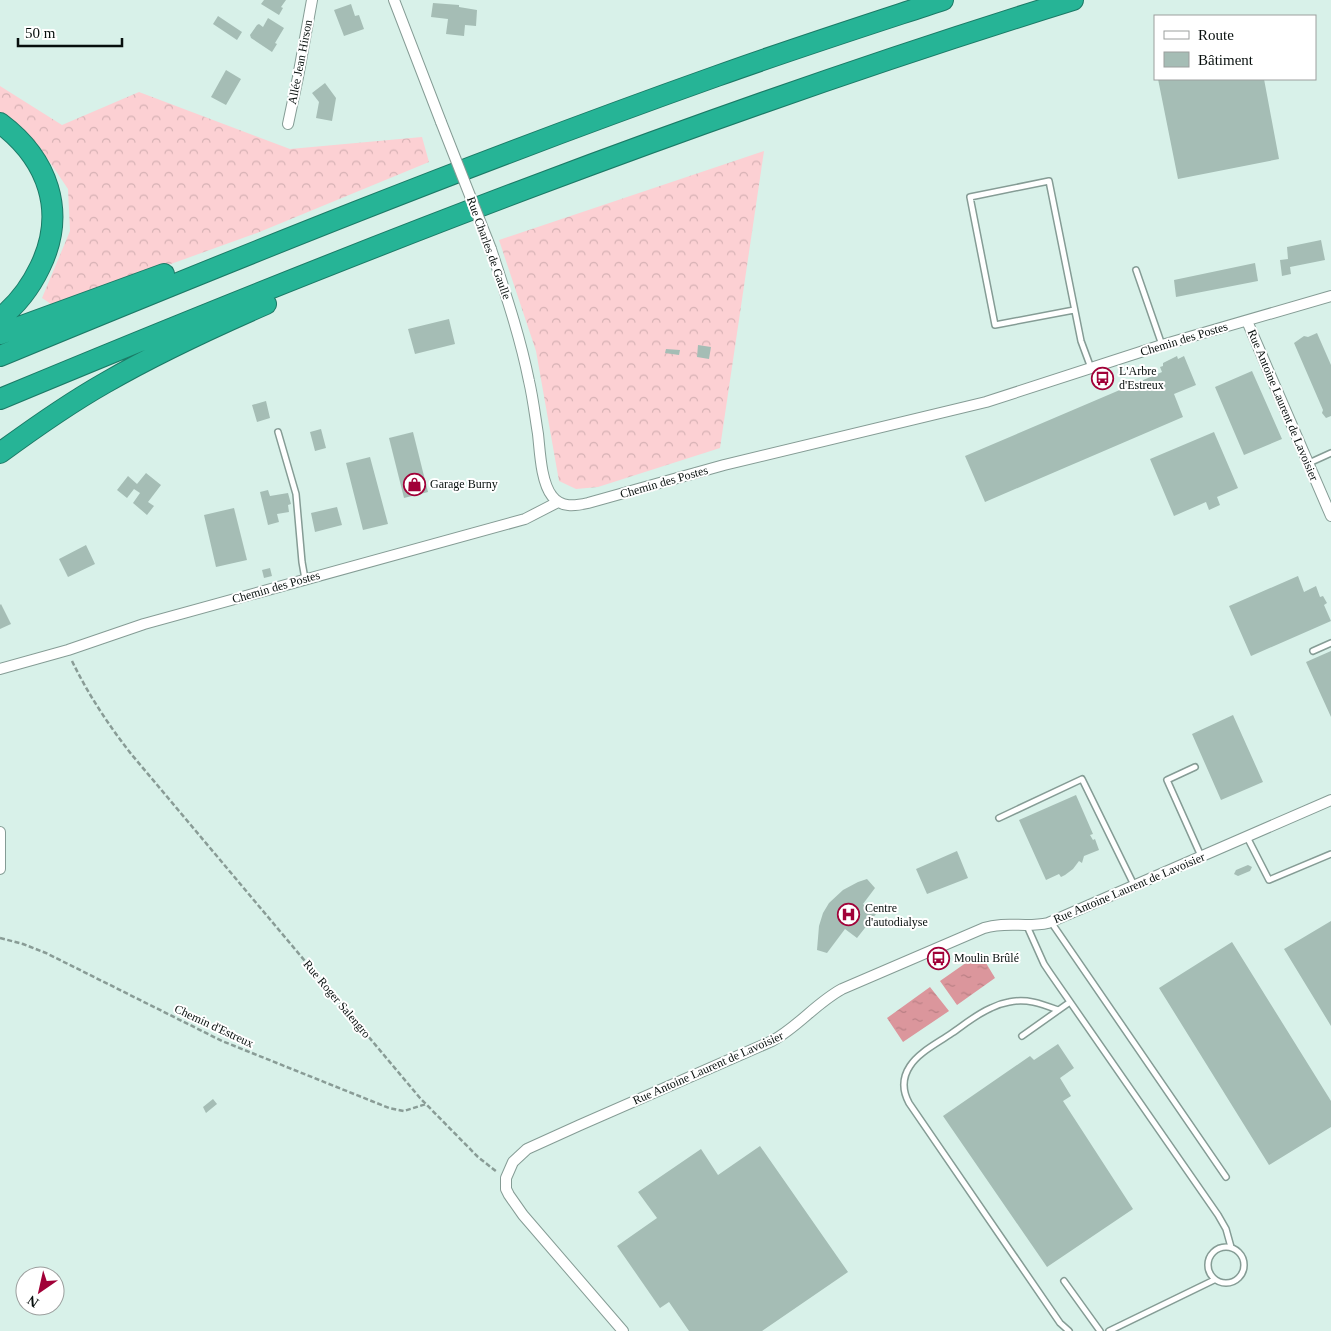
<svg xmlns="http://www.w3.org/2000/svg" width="1331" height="1331" font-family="'Times New Roman',serif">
<defs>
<pattern id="forest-crowns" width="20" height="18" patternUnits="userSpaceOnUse" patternTransform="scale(1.25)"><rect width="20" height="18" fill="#fcd0d3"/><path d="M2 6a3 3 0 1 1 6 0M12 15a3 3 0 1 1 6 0" fill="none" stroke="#d6b1b4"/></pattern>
<pattern id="water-ripples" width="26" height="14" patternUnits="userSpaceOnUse" patternTransform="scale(1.25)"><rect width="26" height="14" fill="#db969c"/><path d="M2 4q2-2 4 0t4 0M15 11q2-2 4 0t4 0" fill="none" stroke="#ba8085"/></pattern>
</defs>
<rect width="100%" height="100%" fill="#d8f1e9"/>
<!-- forest -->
<path fill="url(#forest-crowns)" d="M0,86L62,125L139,92L290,149L422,137L429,162L257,233L54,306L42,298L70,231L68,189L39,146L0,120Z
M764,151L720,448L598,487L576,489L559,481L536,351L499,240Z"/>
<!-- water -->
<path fill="url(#water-ripples)" d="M980,953L995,978L957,1005L940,981Z
M930,987L949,1011L903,1042L887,1018Z"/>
<!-- building -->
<path fill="#a5bdb5" d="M264,0H286L281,7L283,8L279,15L261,4Z
M433,3L459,5V7L477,10L476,26L465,25L464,36L446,34L448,19L431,17Z
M351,4L355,16L359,15L364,29L344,36L334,10Z
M218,16L242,32L237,40L213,24Z
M268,18L284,28L275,43L277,44L272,52L251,38L250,35L257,25L259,24L263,27Z
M226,70L241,79L226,105L211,97Z
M1158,79H1264L1279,159L1178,179Z
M325,83L336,98L332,121L316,118L319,102L312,93Z
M1321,240L1325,260L1290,267L1291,274L1282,276L1280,260L1288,259L1287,247Z
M1255,263L1258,281L1176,297L1174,280Z
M449,319L455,344L415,354L408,329Z
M1317,333L1331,365V416L1326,418L1322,413L1323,410L1294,343L1304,336L1308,337Z
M698,345L711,347L709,359L697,357Z
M666,349L680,350L679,355L665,353Z
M1177,356L1178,359L1184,356L1196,385L1174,394L1183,417L985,502L965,456L1162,372L1160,367L1163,366V363Z
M1252,371L1282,439L1244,455L1215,387Z
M266,401L270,418L257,422L252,405Z
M321,429L326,448L315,451L310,432Z
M413,432L428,492L404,498L389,438Z
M1214,432L1238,488L1217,497L1220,505L1209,510L1206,502L1174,516L1150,459Z
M370,457L388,524L363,530L346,463Z
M146,473L161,485L148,502L154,506L147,515L133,503L140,493L134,489L127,498L117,490L128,476L137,484Z
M268,490L270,496L288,493L291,504L288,505L289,512L277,514L279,522L268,525L260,492Z
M337,507L342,525L315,532L311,513Z
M234,508L247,560L216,567L204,515Z
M86,545L95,564L68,577L59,559Z
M270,568L272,576L264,578L262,570Z
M1298,576L1304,592L1316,586L1320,597L1323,596L1327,603L1324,605L1331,621L1251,656L1229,606Z
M1,604L11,624L0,629V605Z
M1331,651V717L1306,662Z
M1233,715L1263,782L1221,800L1192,734Z
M1076,795L1093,834L1090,835L1093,840L1095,839L1099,850L1084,856L1082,863L1079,861L1073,869L1065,875L1061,877L1059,874L1046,880L1019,820Z
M957,851L968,878L927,894L916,869Z
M1248,865L1252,867L1250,871L1238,876L1234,874L1236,870Z
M867,879L875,888L863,904L876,914L857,938L845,929L827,953L817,950L819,926L823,913L829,903L843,890L858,882Z
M1331,921V1026L1284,949Z
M1232,942L1331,1101V1127L1269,1165L1159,988Z
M1058,1044L1074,1068L1060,1078L1071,1096L1063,1101L1133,1209L1047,1267L943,1116L1030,1056L1034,1060Z
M213,1099L217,1104L206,1113L203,1107Z
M760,1146L848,1272L762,1331H689L669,1302L660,1308L617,1246L657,1218L638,1192L701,1149L718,1175Z"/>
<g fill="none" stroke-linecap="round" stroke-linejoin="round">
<defs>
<path id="service" d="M1136,270L1162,345
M1074,310L995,325L970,197L1049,181L1081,341L1091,368
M278,432L296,494L302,562L305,579
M1309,463L1331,453
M1313,651L1331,643
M1195,767L1167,780L1201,856
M999,818L1082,779L1134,885
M1247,837L1269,880L1331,854
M1051,922L1226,1177
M1027,926L1044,964L1050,973L1218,1215L1226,1229L1231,1247
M1058,1010C1042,1004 1027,998 1009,1002C1003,1003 997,1005 991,1008C977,1014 965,1024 952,1033C938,1043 919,1052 910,1066C902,1078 902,1090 909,1103L1060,1323L1069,1331
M1022,1036L1070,1002
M1208 1265a18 18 0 1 1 36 0a18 18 0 1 1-36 0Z
M1064,1281L1100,1331
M1109,1331L1214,1280"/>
<path id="minor" d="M394,0L441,122
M288,124L298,77L312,0
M491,249C505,292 520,336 529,381C533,398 535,416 538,434C540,452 541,482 552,496C561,508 575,506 588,503L724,465L986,402L1162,345L1331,296
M1247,321L1331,516
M0,669L68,650L144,624L525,519L558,502
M0,832V869
M623,1331L523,1215L509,1195L506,1189V1178L513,1162L527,1149L580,1125L772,1041C798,1027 816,1003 842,989L984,928C1005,921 1027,928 1048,923L1331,800"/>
<path id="motorway" d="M0,123C48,159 67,212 40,267C30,288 18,304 0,318
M0,334L164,274
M0,356C237,258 475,162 717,76C792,49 867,25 943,0
M0,399C353,252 708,113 1073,0
M0,453C34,428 68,404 105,383C157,353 211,328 266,304"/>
</defs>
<!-- service casing -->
<use href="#service" stroke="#859c95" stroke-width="8"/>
<!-- minor casing -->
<use href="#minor" stroke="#859c95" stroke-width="12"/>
<!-- motorway casing -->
<use href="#motorway" stroke="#1b7a66" stroke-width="22"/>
<!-- path -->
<path stroke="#899c96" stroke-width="2.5" stroke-dasharray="5 2.5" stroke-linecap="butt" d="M72,661C88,694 109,726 132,755L420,1098L478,1157L497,1172
M0,938L23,944L46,953L222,1041L389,1108L404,1111L426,1104"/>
<!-- service -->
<use href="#service" stroke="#fff" stroke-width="5"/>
<!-- minor -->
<use href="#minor" stroke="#fff" stroke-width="10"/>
<!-- motorway -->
<use href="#motorway" stroke="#26b496" stroke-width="20"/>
<defs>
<path id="minor-bridge" d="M441,122L491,249"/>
</defs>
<!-- minor-bridge casing -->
<use href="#minor-bridge" stroke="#859c95" stroke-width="12" stroke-linecap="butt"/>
<!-- minor-bridge -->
<use href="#minor-bridge" stroke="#fff" stroke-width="10"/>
</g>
<!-- icons -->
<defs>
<symbol id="bus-ring" viewBox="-11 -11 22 22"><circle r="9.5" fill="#fff" stroke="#a10138" stroke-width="1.5"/><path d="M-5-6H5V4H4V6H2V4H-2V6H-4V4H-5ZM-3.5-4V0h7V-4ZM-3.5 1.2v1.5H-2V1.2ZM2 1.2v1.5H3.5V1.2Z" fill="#a10138"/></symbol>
<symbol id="shop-ring" viewBox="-11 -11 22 22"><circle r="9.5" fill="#fff" stroke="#a10138" stroke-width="1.5"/><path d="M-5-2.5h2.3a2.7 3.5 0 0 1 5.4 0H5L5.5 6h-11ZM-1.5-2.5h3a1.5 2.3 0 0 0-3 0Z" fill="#a10138"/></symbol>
<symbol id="hospital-ring" viewBox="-11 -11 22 22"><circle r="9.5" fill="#fff" stroke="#a10138" stroke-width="1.5"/><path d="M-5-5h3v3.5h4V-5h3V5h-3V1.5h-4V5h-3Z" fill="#a10138"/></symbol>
</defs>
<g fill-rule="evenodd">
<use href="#bus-ring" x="1090" y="366" width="25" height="25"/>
<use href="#shop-ring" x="402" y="472" width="25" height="25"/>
<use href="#hospital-ring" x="836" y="902" width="25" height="25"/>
<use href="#bus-ring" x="926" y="946" width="25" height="25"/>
</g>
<g text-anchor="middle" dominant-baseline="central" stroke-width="4" stroke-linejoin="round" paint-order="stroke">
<!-- street labels -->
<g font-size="12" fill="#070f0d" stroke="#fff">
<text transform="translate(300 62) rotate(-79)">Allée Jean Hirson</text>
<text transform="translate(489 248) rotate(70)">Rue Charles de Gaulle</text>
<text transform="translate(1184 339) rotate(-17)">Chemin des Postes</text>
<text transform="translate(1283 405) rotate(67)">Rue Antoine Laurent de Lavoisier</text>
<text transform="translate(664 482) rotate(-16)">Chemin des Postes</text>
<text transform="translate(276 587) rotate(-16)">Chemin des Postes</text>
<text transform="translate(1129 888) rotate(-23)">Rue Antoine Laurent de Lavoisier</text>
<text transform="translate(337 999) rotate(50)">Rue Roger Salengro</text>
<text transform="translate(214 1026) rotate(25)">Chemin d'Estreux</text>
<text transform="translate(708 1068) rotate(-24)">Rue Antoine Laurent de Lavoisier</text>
</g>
<!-- poi labels -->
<g font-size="12" fill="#070f0d" stroke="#fff" text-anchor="start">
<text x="1119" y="371">L'Arbre<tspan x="1119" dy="14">d'Estreux</tspan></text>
<text x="430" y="484">Garage Burny</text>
<text x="865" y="908">Centre<tspan x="865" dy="14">d'autodialyse</tspan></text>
<text x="954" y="958">Moulin Brûlé</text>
</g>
</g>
<!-- legend -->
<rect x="1154" y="15" width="162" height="65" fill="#ffffff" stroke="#9c9f9e"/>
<rect x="1164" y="31" width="25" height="8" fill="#ffffff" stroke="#9c9f9e"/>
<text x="1198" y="40" font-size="15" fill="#070f0d">Route</text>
<rect x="1164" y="52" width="25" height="15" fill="#a5bdb5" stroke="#9c9f9e"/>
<text x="1198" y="65" font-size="15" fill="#070f0d">Bâtiment</text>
<!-- north arrow -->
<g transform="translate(40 1291) rotate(214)"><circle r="24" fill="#ffffff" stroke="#9c9f9e"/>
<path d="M0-4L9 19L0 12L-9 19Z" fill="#a10138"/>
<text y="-8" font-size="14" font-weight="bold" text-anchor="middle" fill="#070f0d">N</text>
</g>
<!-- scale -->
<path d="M18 38v8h104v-8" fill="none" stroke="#070f0d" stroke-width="2.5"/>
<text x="25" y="38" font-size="15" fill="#070f0d" stroke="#ffffff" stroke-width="4" paint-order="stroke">50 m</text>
</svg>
